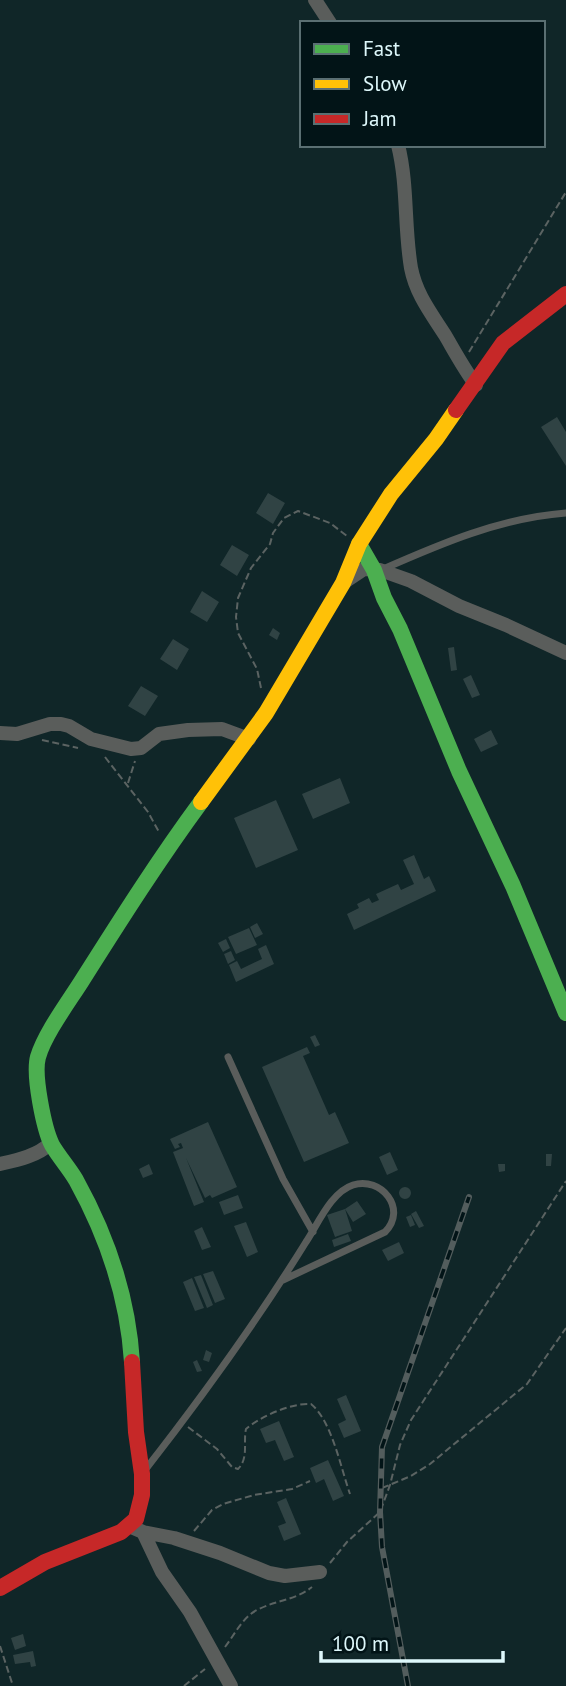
<svg xmlns="http://www.w3.org/2000/svg" width="566" height="1686" font-family="'PT Sans',sans-serif">
<rect width="100%" height="100%" fill="#102628"/>
<!-- building -->
<path fill="#304344" d="M557,417L566,432V466L541,427Z
M268,493L285,503L273,524L256,513Z
M232,545L249,555L237,576L220,565Z
M202,591L219,602L207,622L190,612Z
M273,628L280,633L277,640L269,635Z
M173,639L189,649L177,670L160,659Z
M454,647L457,670L451,671L448,648Z
M471,675L480,695L472,698L463,679Z
M141,686L158,696L145,716L128,706Z
M491,730L498,744L481,752L474,739Z
M340,778L350,803L313,819L302,794Z
M276,800L298,850L256,868L234,818Z
M414,855L424,879L429,876L436,891L354,930L347,914L359,908L357,904L369,898L372,903L379,900L376,894L398,884L401,890L414,884L403,860Z
M257,923L263,934L255,938L250,927Z
M249,928L257,945L236,954L228,937Z
M226,939L230,948L223,952L218,943Z
M266,945L274,964L236,982L229,965L237,961L241,969L262,959L258,949Z
M231,951L235,960L228,964L224,954Z
M315,1035L320,1045L315,1047L310,1037Z
M307,1047L310,1053L303,1056L329,1115L335,1112L349,1143L304,1162L262,1067Z
M208,1122L237,1187L212,1198L210,1195L205,1198L186,1158L204,1202L194,1206L173,1152L183,1148L181,1143L178,1144L180,1147L175,1149L170,1139Z
M390,1152L398,1170L387,1175L379,1157Z
M546,1154H552L551,1166H546Z
M149,1164L153,1174L143,1178L139,1169Z
M498,1164H505V1171L499,1172Z
M399 1193a6 6 0 1 1 12 0a6 6 0 1 1-12 0Z
M238,1195L243,1208L224,1215L219,1202Z
M357,1201L366,1214L353,1222L345,1209L352,1231L335,1237L327,1215L345,1209Z
M416,1211L424,1226L419,1228L411,1214Z
M411,1215L415,1225L410,1227L406,1217Z
M246,1222L258,1252L247,1257L234,1226Z
M202,1227L211,1247L202,1250L194,1231Z
M348,1234L351,1241L334,1247L332,1240Z
M399,1242L404,1253L388,1261L382,1250Z
M213,1271L225,1299L215,1303L203,1274Z
M201,1275L213,1305L207,1308L194,1277Z
M192,1278L204,1308L195,1311L183,1282Z
M206,1350L212,1353L209,1362L203,1360Z
M197,1360L202,1371L197,1372L193,1362Z
M346,1395L361,1431L344,1438L338,1424L346,1420L337,1399Z
M279,1421L294,1457L284,1461L275,1440L266,1443L260,1429Z
M328,1460L344,1496L333,1501L324,1479L316,1483L310,1468Z
M286,1498L301,1534L284,1541L278,1526L286,1523L277,1502Z
M23,1634L26,1646L15,1650L11,1638Z
M33,1651L36,1666L31,1667L30,1662L15,1664L13,1655Z"/>
<g fill="none" stroke-linecap="round" stroke-linejoin="round">
<!-- path -->
<path stroke="#5b6362" stroke-width="2" stroke-dasharray="7 3.5" stroke-linecap="butt" d="M469,352L566,192
M261,688L257,669L238,633L236,617L238,598L251,568L270,544L273,533L284,518L298,511L330,523L347,536
M42,740L78,748
M105,757L148,812L159,832
M128,783L135,761
M188,1427L217,1449L232,1467L238,1469C249,1458 243,1442 246,1429C261,1416 291,1403 311,1404C332,1421 341,1469 350,1494
M382,1488L411,1476L430,1464L527,1384L566,1328
M194,1531L212,1510L223,1504L254,1495L292,1489L310,1481
M330,1563L347,1542L380,1512L390,1485L400,1445L411,1420L566,1181
M0,1646L13,1686
M225,1647C235,1634 243,1616 259,1609C277,1600 296,1600 312,1587
M184,1686L205,1669"/>
<!-- lane -->
<path stroke="#5a5d5b" stroke-width="7" d="M381,570C440,544 500,518 566,513
M228,1057L283,1179L313,1232
M145,1470C202,1397 257,1321 306,1242C318,1224 331,1192 353,1185C381,1176 408,1209 385,1232L283,1280"/>
<!-- street -->
<path stroke="#5a5d5b" stroke-width="14" d="M315,0L330,23
M398,145C408,185 404,227 411,268C416,294 431,313 445,335C455,352 464,369 476,385
M343,583L364,569L380,570L411,581L459,606L506,625L566,653
M0,733L17,734L50,724H61L69,726L91,739L131,749L141,748L159,734L188,730L222,729L249,739
M0,1164C18,1160 37,1156 51,1143
M129,1526L143,1532L162,1572L190,1612L231,1686
M143,1532L174,1538L220,1553L269,1573L285,1576L320,1572"/>
<!-- fast -->
<path stroke="#4caf50" stroke-width="16" d="M359,544L374,570L384,598L400,629L459,771L513,886L566,1013
M132,1362C128,1298 107,1236 76,1180C69,1168 59,1157 52,1145C44,1129 33,1075 38,1057C45,1033 70,1000 83,979C121,919 159,859 201,802"/>
<!-- slow -->
<path stroke="#ffc107" stroke-width="16" d="M201,802L266,713L343,583L359,544L391,494L436,439L456,410"/>
<!-- jam -->
<path stroke="#c62828" stroke-width="16" d="M456,410L503,343L566,294
M0,1588L45,1562L121,1532L136,1519L142,1495V1474L136,1432L132,1362"/>
<defs>
<path id="rail" d="M408,1686L382,1547L380,1512L382,1447L469,1197"/>
</defs>
<!-- rail casing -->
<use href="#rail" stroke="#535d5d" stroke-width="6"/>
<!-- rail -->
<use href="#rail" stroke="#021417" stroke-width="3.5" stroke-dasharray="10" stroke-linecap="butt"/>
</g>
<!-- legend -->
<rect x="300" y="21" width="245" height="126" fill="#021417" stroke="#5a6f72" stroke-width="2"/>
<rect x="314" y="44" width="35" height="10" fill="#4caf50" stroke="#5a6f72" stroke-width="2"/>
<text x="363" y="56" font-size="21" fill="#def8fb">Fast</text>
<rect x="314" y="79" width="35" height="10" fill="#ffc107" stroke="#5a6f72" stroke-width="2"/>
<text x="363" y="91" font-size="21" fill="#def8fb">Slow</text>
<rect x="314" y="114" width="35" height="10" fill="#c62828" stroke="#5a6f72" stroke-width="2"/>
<text x="363" y="126" font-size="21" fill="#def8fb">Jam</text>
<!-- scale -->
<path d="M321 1651v10h182v-10" fill="none" stroke="#def8fb" stroke-width="3.5"/>
<text x="332" y="1651" font-size="21" fill="#def8fb" stroke="#021417" stroke-width="5" paint-order="stroke">100 m</text>
</svg>
